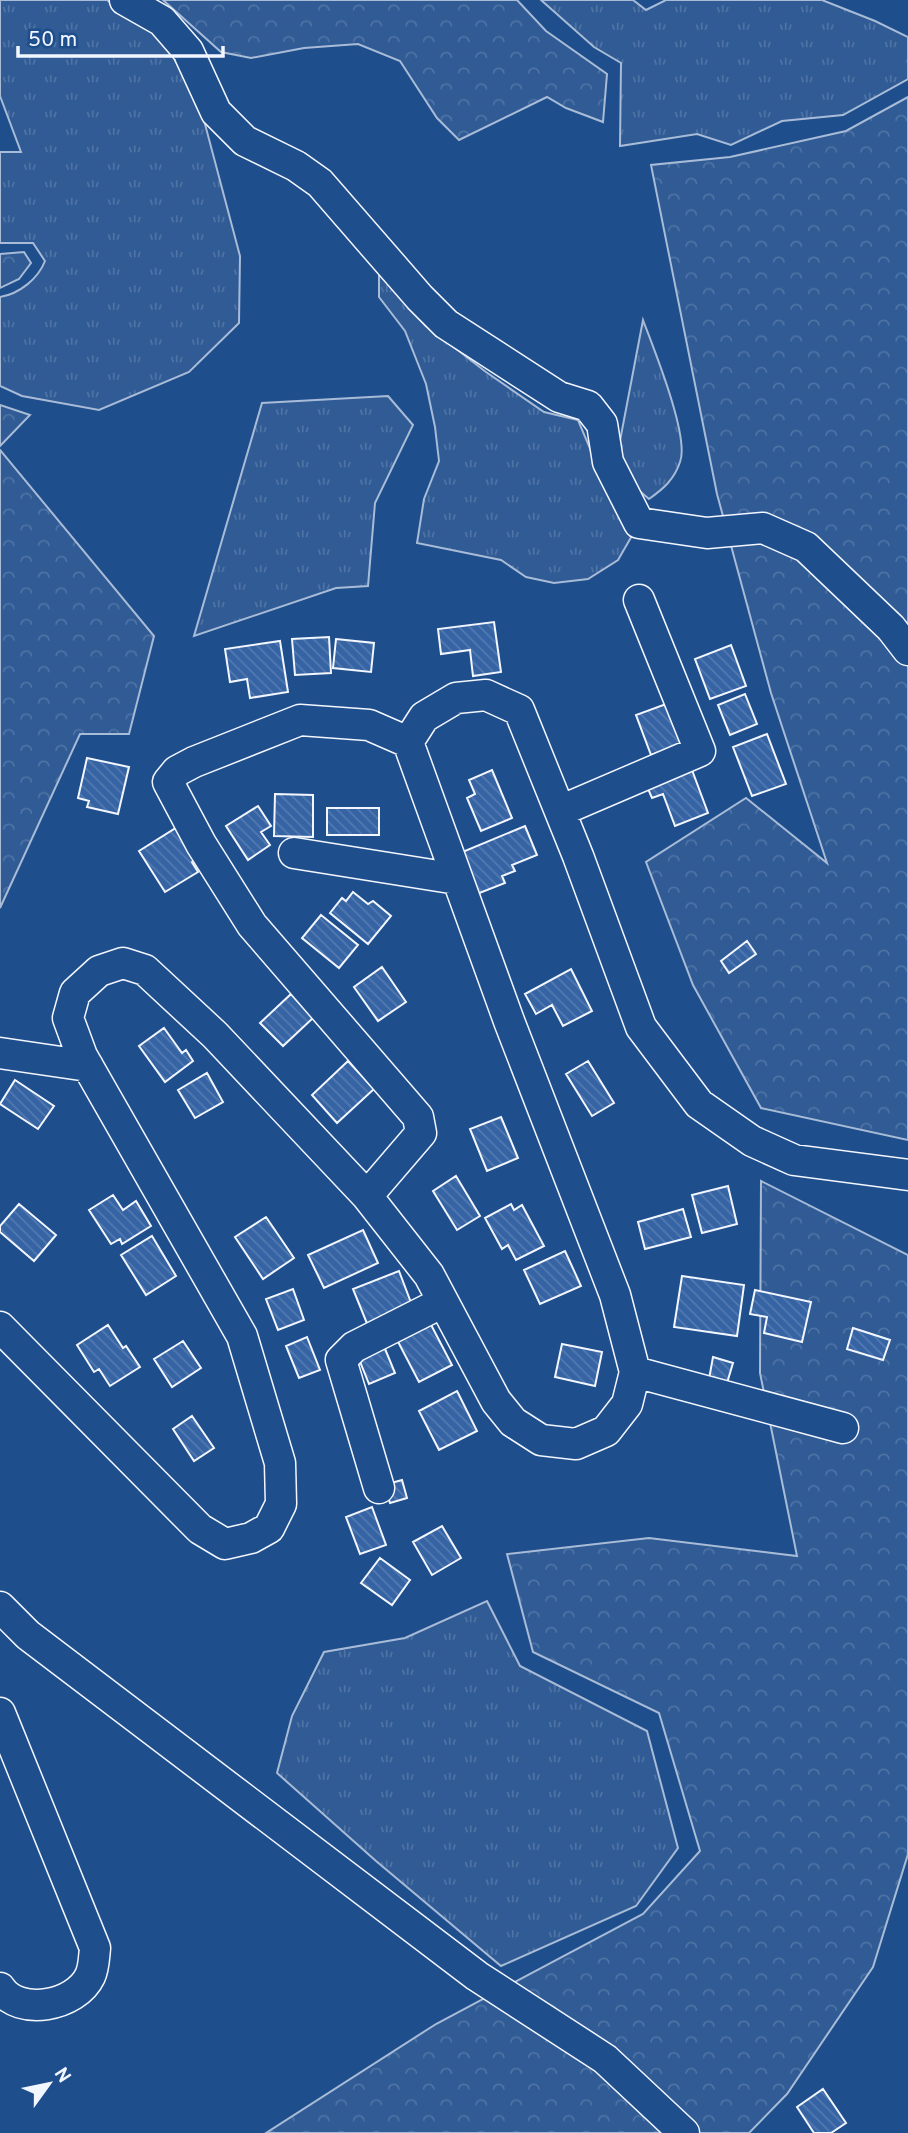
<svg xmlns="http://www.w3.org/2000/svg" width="908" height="2133" font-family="Overpass,sans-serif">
<defs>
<pattern id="grass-tufts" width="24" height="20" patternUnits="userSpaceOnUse" patternTransform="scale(1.75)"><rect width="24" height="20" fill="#305b95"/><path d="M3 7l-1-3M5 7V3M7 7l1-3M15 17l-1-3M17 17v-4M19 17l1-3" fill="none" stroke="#4e73a5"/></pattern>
<pattern id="forest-crowns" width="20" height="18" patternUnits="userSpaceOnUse" patternTransform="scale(1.75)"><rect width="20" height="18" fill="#305b95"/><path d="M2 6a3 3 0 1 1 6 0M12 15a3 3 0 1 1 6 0" fill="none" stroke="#4e73a5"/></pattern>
<pattern id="building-back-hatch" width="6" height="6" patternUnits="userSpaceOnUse" patternTransform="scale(1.75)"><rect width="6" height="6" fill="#3563a3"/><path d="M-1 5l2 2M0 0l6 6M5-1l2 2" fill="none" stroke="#537ab1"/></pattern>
</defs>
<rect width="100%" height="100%" fill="#1f4e8c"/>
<!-- grass -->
<path fill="url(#grass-tufts)" stroke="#a8bbd7" stroke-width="2" d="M0,0H107L130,18L164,39L201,109L240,256L239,323L189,372L99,410L22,396L0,386V297C19,294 38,279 45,261L33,243H0V152H21L0,96Z
M541,0H633L646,10L666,0H822L875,21L908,37V79L843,115L782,121L731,145L697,134L620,146L621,63L594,47Z
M379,271L424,324L486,372L544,412L578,420L597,465L633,534L618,560L588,579L554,583L526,577L501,560L417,543L424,499L439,461L435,427L426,384L405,331L379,297Z
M643,320C653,347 690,437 680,462C674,480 663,489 649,499L629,482L619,446Z
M388,396L413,425L375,503L368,586L336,588L194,636L262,403Z
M487,1601L520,1666L647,1731L678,1848L636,1906L501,1966L376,1861L277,1773L292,1716L324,1652L405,1638Z"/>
<!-- forest -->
<path fill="url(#forest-crowns)" stroke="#a8bbd7" stroke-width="2" d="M163,0H517L546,31L607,74L603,122L566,108L547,97L459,140L437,118L400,61L358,44L304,48L251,58L221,52Z
M908,97V1140L761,1108L693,985L646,862L746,798L827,863L771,693L717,494L651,165L730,157L846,131Z
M24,252L31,263L19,279L0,288V254Z
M0,405L30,415L0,446Z
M0,450L154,636L129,734H80L0,908Z
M761,1181L908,1255V1854L873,1967L787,2094L749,2133H266L436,2024L643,1914L700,1851L659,1713L533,1652L507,1554L649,1538L797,1556L760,1373Z"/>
<!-- building -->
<path fill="url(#building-back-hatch)" stroke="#f2f6ff" stroke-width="2" d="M494,622L501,672L473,676L470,650L441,654L438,629Z
M329,637L331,673L295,675L292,639Z
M336,639L374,643L371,672L333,668Z
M280,641L288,692L250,698L247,679L230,682L225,649Z
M731,645L746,686L710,699L695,659Z
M745,694L757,724L730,735L718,705Z
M666,704L681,744L651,755L636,715Z
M767,734L786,784L752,796L733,747Z
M87,758L129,767L118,814L87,807L89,801L78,798Z
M492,770L512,818L481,831L467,798L475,794L469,780Z
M692,770L708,813L675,826L663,794L652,798L645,782Z
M275,794L313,795V837L274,836Z
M258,806L271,826L261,832L270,845L248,860L226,826Z
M327,808H379V835H327Z
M179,826L199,858L192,862L198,872L165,892L139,851Z
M525,826L537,855L512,865L515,871L502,876L505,883L477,894L460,853Z
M353,892L368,904L373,901L391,916L368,944L330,913L342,898L346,901Z
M321,915L358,945L339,968L302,938Z
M747,941L756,954L729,973L721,961Z
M382,967L406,1002L378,1021L354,987Z
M571,969L592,1011L563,1026L552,1005L536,1014L525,994Z
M291,994L313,1018L283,1046L260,1023Z
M164,1028L182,1053L186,1050L193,1061L165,1082L139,1046Z
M348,1061L374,1089L337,1123L312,1095Z
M588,1061L614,1103L592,1116L566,1074Z
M207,1073L223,1102L195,1118L178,1090Z
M15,1080L54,1106L38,1129L0,1104Z
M501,1117L518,1158L487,1171L470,1129Z
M456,1176L480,1216L457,1230L433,1191Z
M728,1186L737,1224L702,1233L692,1195Z
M113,1195L123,1210L136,1201L151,1226L122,1244L120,1239L111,1244L89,1210Z
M19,1204L56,1235L34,1261L0,1232V1226Z
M511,1204L514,1210L522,1205L544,1246L516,1260L508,1245L502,1249L485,1218Z
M683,1209L691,1237L645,1249L638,1222Z
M266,1217L294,1258L263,1279L235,1237Z
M363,1230L378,1263L324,1288L308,1255Z
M152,1236L176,1276L146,1295L121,1255Z
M565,1251L581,1286L540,1304L524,1270Z
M399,1271L413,1308L368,1326L353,1289Z
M682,1276L744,1285L737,1336L674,1327Z
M293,1289L304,1320L278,1330L266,1299Z
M755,1290L811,1302L802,1342L764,1333L767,1317L750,1314Z
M428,1319L452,1365L419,1382L395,1336Z
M108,1325L123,1348L126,1346L140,1367L110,1386L99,1369L94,1372L77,1345Z
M853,1328L890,1340L883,1360L847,1349Z
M307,1337L320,1370L299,1378L286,1346Z
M183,1341L201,1368L172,1387L154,1359Z
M383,1344L395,1373L369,1384L357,1354Z
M562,1344L602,1352L595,1386L555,1377Z
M713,1357L733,1363L727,1383L709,1379Z
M457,1391L477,1431L439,1450L419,1411Z
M192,1416L214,1448L194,1461L173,1429Z
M402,1480L407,1498L390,1503L384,1485Z
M372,1507L386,1545L360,1554L346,1517Z
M442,1526L461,1558L432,1575L413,1542Z
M380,1558L410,1580L392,1605L361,1583Z
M823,2089L846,2123L831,2133H814L797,2107Z"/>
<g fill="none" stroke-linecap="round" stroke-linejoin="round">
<defs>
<path id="minor" d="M125,0L162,21L188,51L216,112L245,141L296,166L320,183L420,298L446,324L559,397L588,406L602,424L608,462L639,523L707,533L763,528L806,547L891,628L908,650
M560,811L700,751L639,600
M294,853L457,879
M0,1053L88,1066
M367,1196L421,1133L418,1117L252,925L201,844L168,782L177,771L194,762L300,720L369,725L408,742
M0,1327L200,1529L225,1544L251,1538L269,1528L281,1504L280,1463L242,1336L82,1056L68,1018L75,993L99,971L123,963L145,970L215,1035L367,1196L429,1275L496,1401L513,1422L541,1440L576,1444L606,1431L627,1404L635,1372L615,1295L509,1021L408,742L424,717L456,698L486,695L519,710L578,856L641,1027L699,1104L752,1141L794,1160L908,1175
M635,1372L843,1428
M379,1488L341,1360L354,1347L443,1302
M0,1607L28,1635L477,1976L605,2059L684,2133
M0,1713L95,1948C94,1957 94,1968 90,1976C76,2006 19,2017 0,1988"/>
</defs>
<!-- minor casing -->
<use href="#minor" stroke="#f2f6ff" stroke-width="33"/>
<!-- minor -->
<use href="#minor" stroke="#1f4e8c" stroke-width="30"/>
</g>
<!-- north arrow -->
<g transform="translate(49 2084) rotate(57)" stroke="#1f4e8c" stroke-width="5" paint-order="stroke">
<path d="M0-5L12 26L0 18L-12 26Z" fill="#f2f6ff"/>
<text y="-10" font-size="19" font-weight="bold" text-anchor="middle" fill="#f2f6ff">N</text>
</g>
<!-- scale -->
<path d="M18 46v10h205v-10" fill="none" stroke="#f2f6ff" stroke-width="3.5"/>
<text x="28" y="46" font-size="21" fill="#f2f6ff" stroke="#1f4e8c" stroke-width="5" paint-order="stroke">50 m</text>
</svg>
